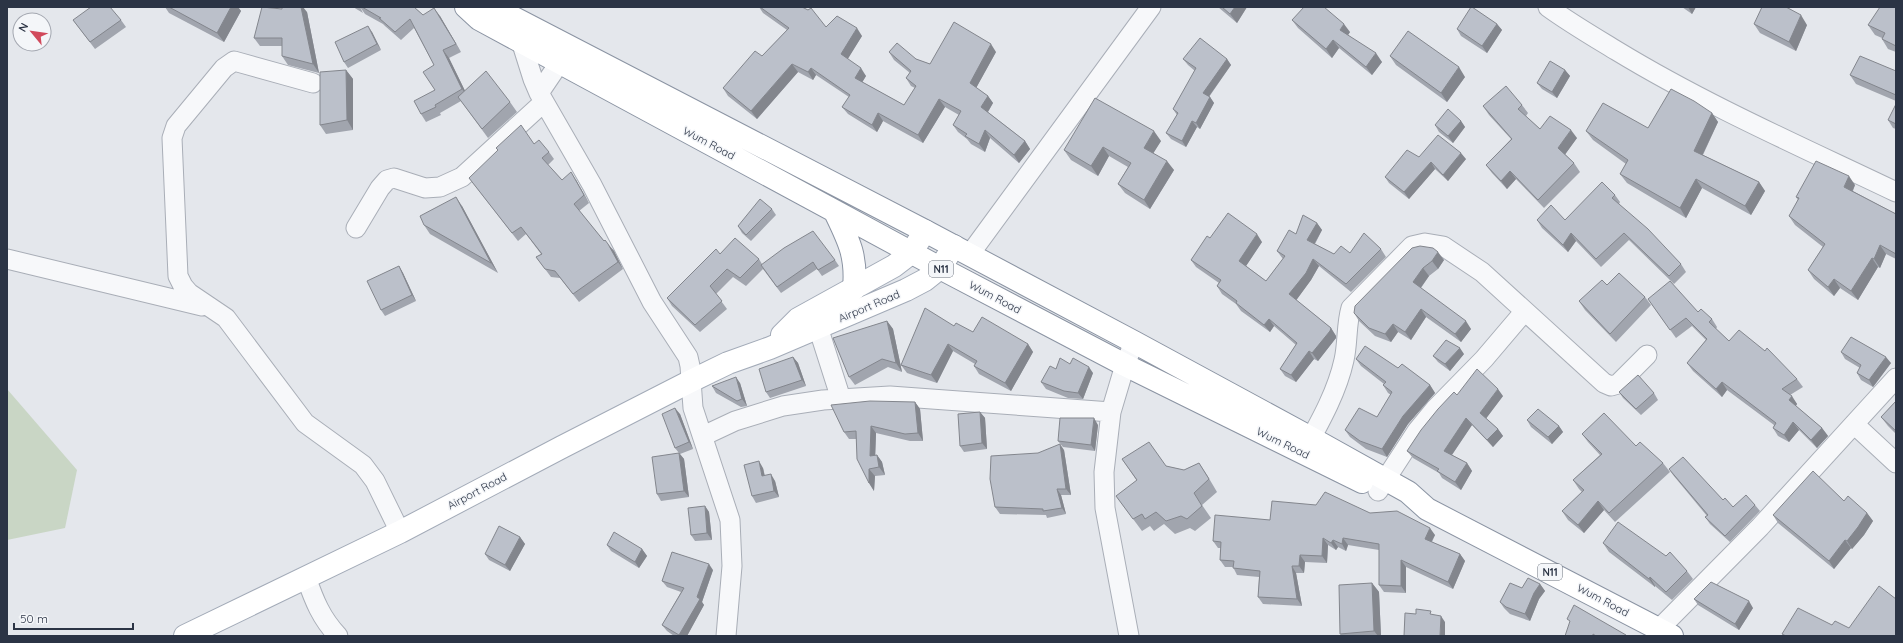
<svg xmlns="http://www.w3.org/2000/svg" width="1903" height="643" font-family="Quicksand,sans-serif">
<rect width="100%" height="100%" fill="#e4e7ec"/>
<!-- green -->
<path fill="#c9d6c5" d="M7,389L77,470L65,528L7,540Z"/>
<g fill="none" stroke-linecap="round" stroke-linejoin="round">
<defs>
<path id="minor" d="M1548,7C1570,23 1594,37 1617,51C1706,105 1802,147 1896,192
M521,41L533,79L539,93L592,185L652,302L688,357L690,366L693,408L730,520L732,566L726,636
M313,83L234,61L224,68L176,126L172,138L178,276L183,286L189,293L226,318L305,423L363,465L375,481L400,532
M539,93L560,62
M356,228L380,188L387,180L394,178L425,188L440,187L462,177L544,102
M970,254L1151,7
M7,259L202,306
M818,327L841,399
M1854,424L1896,463
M703,436L735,421L783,406L823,400L890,396L1111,412
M1304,451C1320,422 1337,392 1344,360C1348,343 1346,325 1351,308L1412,246L1425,243L1443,246L1482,272L1604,383L1611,386L1618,384L1647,355
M1378,491L1417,431L1435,409L1484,359L1524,312
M306,577C314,600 321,618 338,636
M1659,629L1760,527L1896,378
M1129,636L1105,508L1104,472L1111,412L1125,365L1134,342"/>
<path id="major" d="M782,335L798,319L894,266L911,253L925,231
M185,636L400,532L562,447L691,381L728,363L770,348L906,290L925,280L940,268L954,246"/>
<path id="highway" d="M466,7L479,19L940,268L1125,365L1362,482
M493,7L925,231L1134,342L1311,438L1408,492L1427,509L1672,636
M835,212C849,241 857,256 854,289"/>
</defs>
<!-- minor casing -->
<use href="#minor" stroke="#a9aeb7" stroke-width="21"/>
<!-- major casing -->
<use href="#major" stroke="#a3abb8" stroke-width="24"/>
<!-- highway casing -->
<use href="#highway" stroke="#8b94a3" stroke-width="24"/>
<!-- minor -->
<use href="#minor" stroke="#f7f8fa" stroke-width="19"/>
<!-- major -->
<use href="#major" stroke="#fff" stroke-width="22"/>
<!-- highway -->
<use href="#highway" stroke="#fff" stroke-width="22"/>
</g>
<!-- wall -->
<path fill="#a1a5ae" d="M165,7H238L241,11L224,42L169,13Z
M353,7H360L363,13Z
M360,7H414L423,15L440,16L461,52L449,58L465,91L510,102L517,112L488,138L461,101L440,113L441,115L426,122L421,114L435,90L434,65L414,28L401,40L385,26L383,24L365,14Z
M759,7H802L826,27L862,36L847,59L866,76L862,82L904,105L915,88L911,86L906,78L910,73L894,60L889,52L916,59L930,64L996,52L976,88L988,96L993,103L988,112L1025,141L1030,149L1019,163L990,138L985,152L971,144L967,139L958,132L953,125L959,115L945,107L923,143L883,121L877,132L848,114L842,107L849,97L816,75L813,80L798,72L757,119L728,96L723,88L762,56L787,30L763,13Z
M1218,7H1247L1237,23Z
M1682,7H1696L1692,14Z
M1896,7V52L1888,49L1882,39V38L1875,35L1868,25Z
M282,9L307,12L319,73L288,65L282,56V46H260L254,38Z
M73,20H121L126,27L95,49Z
M1292,20L1350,32L1348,35L1382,62L1372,75L1339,48L1332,58L1298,28Z
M1497,24L1502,30L1487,53L1461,36L1457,29Z
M1754,24L1807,25L1796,51L1760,33Z
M372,32L381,50L348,68L344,62Z
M1390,56L1465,77L1447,102L1396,65Z
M1183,59H1227L1231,65L1209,97H1210L1214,103L1200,129L1197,127L1186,147L1171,139L1166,133L1177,115L1173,109L1195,71L1188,65Z
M346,70L353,79V130L326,134L320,125Z
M1565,70L1570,76L1557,98L1542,89L1537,83Z
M1896,71V101L1856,84L1850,75Z
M1896,104V129L1893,128L1888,120Z
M1522,105L1528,113L1526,116L1540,129L1577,138L1565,154L1574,163L1580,172L1544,208L1516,179L1507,189L1492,173L1486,165L1511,139L1489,115L1483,106Z
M1712,113L1718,122L1703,155L1759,182L1765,191L1751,215L1702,188L1686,218L1627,183L1620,174L1626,164L1593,140L1586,131L1648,128Z
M1461,121L1465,127L1453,143L1439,132L1435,125Z
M1161,141L1153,153L1174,170L1150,209L1125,193L1118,184L1128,167L1109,156L1098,176L1071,160L1064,150Z
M534,144L549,152L554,159L548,165L562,180H576L589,203L579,211L604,241L614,251L623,269L579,302L560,278L551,277L536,257L541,254L526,234L518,241L469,178Z
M1419,157L1466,159L1448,181L1435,169L1409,199L1389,183L1385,177Z
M1855,185L1853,191L1896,214V259L1886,254L1880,268L1878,267L1858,300L1840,288L1834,296L1814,279L1808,270L1823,247L1795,225L1789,216L1798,200L1796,197Z
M1615,195L1620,202L1619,204L1681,264L1686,272L1674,284L1629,240L1601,267L1576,241L1568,252L1542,228L1537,220H1565Z
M462,206L498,273L430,234L424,225Z
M772,209L776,215L751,241L742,233L738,226Z
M1317,223L1322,230L1315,244L1334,254L1350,253L1381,249L1386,257L1351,292L1319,266L1311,280L1296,300L1331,328L1336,336V338L1318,361L1314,359L1296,382L1285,376L1280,369L1296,345L1274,326L1270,332L1241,311L1236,304L1222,294L1217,286L1219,283L1196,267L1191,260L1210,238L1262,242L1246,266L1266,281L1283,259L1277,251Z
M1412,248L1444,260L1438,269L1429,276L1421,288L1471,329L1461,342L1426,317L1411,340L1398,332L1391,342L1375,336L1359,321L1354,313Z
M720,254L759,259L762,264L835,260L839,266L822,276L817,269L781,293L763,269L746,286L733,277L716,294L727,309L700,332L672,306L667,298Z
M399,266L403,273L416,301L385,316L381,310Z
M1607,285L1645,297L1651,305L1616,342L1585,310L1579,301Z
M1648,299L1698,312L1712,319L1717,327L1716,329L1729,341L1797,379L1803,387L1790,395L1797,404L1796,406L1822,428L1828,436L1817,448L1799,430L1789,442L1778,436L1773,428L1774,425L1727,390L1722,397L1693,371L1687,363L1706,340L1692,326L1676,338Z
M887,321L893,329L902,372L888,367L855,385L849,377Z
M954,326L973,332L1028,344L1033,352L1011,391L979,374L974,366L975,364L953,351L937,383L907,373L901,365Z
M1841,352L1891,363L1873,387L1861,380L1857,373L1860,368L1845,359Z
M1464,354L1450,371L1438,362L1433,356Z
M793,357L798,363L806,386L770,398L766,392Z
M1356,359L1398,368L1430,385L1435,393L1408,424L1387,457L1366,449L1350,437L1345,430L1377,417L1391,395L1388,393L1383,385L1384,384L1361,366Z
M1070,364L1093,373L1083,399L1068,398L1046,389L1041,382L1056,369Z
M740,383L747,406L741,407L716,393L712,386Z
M1619,392L1654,393L1658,400L1641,415L1623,398Z
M1457,395L1503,396L1486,418L1498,429L1503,436L1493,447L1472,425L1452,455L1467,463L1472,471L1461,490L1442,478L1439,473L1413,458L1407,451Z
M1896,401V434L1888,426L1881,417Z
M915,402L920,409L923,441H910L876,433L875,455H877L882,462L885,475L875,476L874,491L869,483L856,439H849L844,432Z
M980,412L985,418L987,449L964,452L960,446Z
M680,414L693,449L680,454L684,459L689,497L661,501L657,494L679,453L675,448Z
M1527,420L1559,426L1563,432L1552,444L1531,427Z
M1098,425L1095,451L1063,447L1058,441Z
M1582,434L1636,446L1663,463L1670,472L1615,522L1604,510L1584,533L1568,520L1562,511L1582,492L1579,489L1573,480L1600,455L1588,442Z
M1064,450L1071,495H1061L1066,514L1047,518L1046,515L1000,514L995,507L1038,453Z
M1122,459L1166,466L1184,470L1199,463L1207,475L1217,492L1202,505L1211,518L1195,531L1190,528L1175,534L1164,524L1154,531L1150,526L1142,531L1116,496L1137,481Z
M763,468L765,476L775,481L779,497L756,503L752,496Z
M1669,469L1723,500L1733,507L1755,505L1760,511L1730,542L1710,524L1705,517L1707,516L1673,475Z
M1844,501L1867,513L1873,521L1864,535L1852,549L1851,548L1834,569L1778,523L1773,515Z
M705,506L709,512L712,540L695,541L691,535Z
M1370,513L1435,535L1432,542L1460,554L1465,561L1453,589L1406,567V593L1384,592L1379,585V550L1348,545L1346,551L1338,547L1336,550L1328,545L1327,563L1305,562L1304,573H1296L1302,606L1263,604L1258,597L1259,577L1237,575L1233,567H1225L1220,560L1221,548H1218L1213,541L1270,520Z
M520,537L525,544L510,571L489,560L485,554Z
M1603,543L1687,571L1693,579L1672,600L1655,586V587L1609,552Z
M607,545L642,549L647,556L639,568L611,551Z
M713,570L702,602L704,605L687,636H674L667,631L662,625L681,592L667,587L662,581Z
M1372,583L1379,592L1381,636H1342L1340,634Z
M1540,584L1545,591L1539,599L1530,621L1510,614L1504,608L1500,602L1522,588Z
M1694,599L1753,608L1739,630L1698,605Z"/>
<!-- shaded-wall -->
<path fill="#83868d" d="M231,7H238L241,11L224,42L217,33Z
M301,7H303L307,12L319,73L313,64Z
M1235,7H1247L1237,23L1230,14Z
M1688,7H1696L1692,14Z
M434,8L440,16L461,52L456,44Z
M1801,15L1807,25L1796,51L1789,42Z
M1344,24L1350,32L1346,38L1340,30Z
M1497,24L1502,30L1487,53L1482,46Z
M368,26L372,32L381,50L377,44Z
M857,28L862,36L846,62L841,54Z
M1333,40L1339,48L1332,58L1326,49Z
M991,44L996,52L975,90L970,83Z
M443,50L449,58L468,97L462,89Z
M1376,53L1382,62L1372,75L1366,67Z
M1227,59L1231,65L1207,99L1203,93Z
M792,64L798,72L757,119L751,111Z
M1459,67L1465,77L1447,102L1441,93Z
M811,68L816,75L813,80L808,72Z
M861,68L866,76L860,86L855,78Z
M346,70L353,79V130L347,120Z
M1565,70L1570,76L1557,98L1552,92Z
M988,96L993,103L986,115L981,107Z
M1210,97L1214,103L1200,129L1196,123Z
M939,99L945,107L923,143L918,135Z
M878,113L883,121L877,132L872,125Z
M1712,113L1718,122L1700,160L1694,151Z
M1192,121L1197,127L1186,147L1182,141Z
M1461,121L1465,127L1453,143L1448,136Z
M985,130L990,138L985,152L979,144Z
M1571,130L1577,138L1564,156L1558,148Z
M1154,131L1161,141L1151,157L1144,148Z
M1025,141L1030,149L1019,163L1014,155Z
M1103,147L1109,156L1098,176L1091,166Z
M1461,153L1466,159L1448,181L1443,175Z
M1167,161L1174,170L1150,209L1144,200Z
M1431,162L1435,169L1409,199L1404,192Z
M1510,171L1516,179L1507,189L1501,181Z
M571,172L576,180L589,203L584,195Z
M1849,176L1855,185L1850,196L1844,187Z
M1696,179L1702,188L1686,218L1680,208Z
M1759,182L1765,191L1751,215L1745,206Z
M456,197L462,206L498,273L491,263Z
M1317,223L1322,230L1312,248L1307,240Z
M1571,233L1576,241L1568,252L1563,245Z
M1257,234L1262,242L1244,269L1239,261Z
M608,244L614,251L623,269L618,262Z
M1880,245L1886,254L1880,268L1874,259Z
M1438,252L1444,260L1438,269L1432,261Z
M1872,258L1878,267L1858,300L1851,291Z
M1313,259L1319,266L1311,280L1295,302L1289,294Z
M399,266L403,273L416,301L412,295Z
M1423,268L1429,276L1419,290L1413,282Z
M1834,279L1840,288L1834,296L1828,287Z
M1421,309L1426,317L1411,340L1405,332Z
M1269,319L1274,326L1270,332L1264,325Z
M887,321L893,329L902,372L896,363Z
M1466,321L1471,329L1461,342L1455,334Z
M1393,324L1398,332L1391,342L1385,334Z
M1331,328L1336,336V338L1318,361L1312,353Z
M948,344L953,351L937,383L931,375Z
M1028,344L1033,352L1011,391L1005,383Z
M1460,348L1464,354L1450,371L1445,364Z
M1309,351L1314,359L1296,382L1291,375Z
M793,357L798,363L806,386L802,380Z
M1886,357L1891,363L1873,387L1869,380Z
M1089,367L1093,373L1083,399L1078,393Z
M736,377L740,383L747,406L742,399Z
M1722,382L1727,390L1722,397L1716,389Z
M1430,385L1435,393L1408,424L1387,457L1382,449L1403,416Z
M1498,389L1503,396L1485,420L1480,413Z
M1792,396L1797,404L1794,408L1789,400Z
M915,402L920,409L923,441L918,433Z
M675,408L680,414L693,449L689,442Z
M980,412L985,418L987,449L982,443Z
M1094,418L1098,425L1095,451L1091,445Z
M1466,418L1472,425L1449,459L1444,451Z
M1793,422L1799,430L1789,442L1784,435Z
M871,426L876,433L875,464L870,456Z
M1559,426L1563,432L1552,444L1548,437Z
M1822,428L1828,436L1817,448L1811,440Z
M1498,429L1503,436L1493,447L1487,440Z
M1060,444L1064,450L1071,495L1066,489Z
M679,453L684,459L689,497L684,491Z
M877,455L882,462L885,475L879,467Z
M759,461L763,468L766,483L762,476Z
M1467,463L1472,471L1461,490L1455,482Z
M869,469L875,476L874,491L869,483Z
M771,474L775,481L779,497L774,491Z
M1057,489L1061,495L1066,514L1062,508Z
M1598,501L1604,510L1584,533L1578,525Z
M705,506L709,512L712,540L707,533Z
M1867,513L1873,521L1864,535L1852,549L1847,541Z
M1430,528L1435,535L1429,546L1425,539Z
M520,537L525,544L510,571L505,565Z
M1323,538L1328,545L1327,563L1322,556Z
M1343,538L1348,545L1346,551L1342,544Z
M1333,540L1338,547L1336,550L1331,543Z
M1845,540L1851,548L1834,569L1829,561Z
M642,549L647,556L639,568L635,562Z
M1460,554L1465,561L1453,589L1448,582Z
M1300,555L1305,562L1304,573L1299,566Z
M1401,560L1406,567V593L1401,586Z
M709,564L713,570L702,602L704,605L687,636H680L679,635L697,597Z
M1292,566L1296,573L1302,606L1297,599Z
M1650,577L1655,586V587L1649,579Z
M1372,583L1379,592L1381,636H1378L1374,631Z
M1540,584L1545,591L1539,599L1530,621L1525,614L1534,593Z
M1749,601L1753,608L1739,630L1735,624Z
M1441,616L1445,622V636H1440Z"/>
<!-- building -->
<path fill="#bbc0ca" stroke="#83868d" d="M91,7H110L121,20L90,42L73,20Z
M169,7H231L217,33Z
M262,7L282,9V7H301L313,64L282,56V38H254Z
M362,7H414L423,15L434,8L456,44L443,50L462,89L435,105L436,107L421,114L414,101L435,90L423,72L434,65L410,19L395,32L379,18H381Z
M760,7H802L808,10L811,8L826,27L837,16L857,28L841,54L861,68L855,78L904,105L916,86L906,78L911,71L889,52L897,43L916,59L930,64L954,22L991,44L970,83L988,96L981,107L1025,141L1014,155L985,130L979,144L965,136L967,134L953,125L961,111L939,99L918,135L878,113L872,125L842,107L850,95L811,68L808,72L792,64L751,111L723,88L755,51L762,56L789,28Z
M1222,7H1235L1230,14Z
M1304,7H1324L1344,24L1340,30L1376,53L1366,67L1333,40L1326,49L1292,20Z
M1471,7H1472L1497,24L1482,46L1457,29Z
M1762,7H1786L1801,15L1789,42L1754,24Z
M1880,7H1896V46L1882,39L1885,33L1868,25Z
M368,26L377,44L344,62L335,42Z
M1408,31L1459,67L1441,93L1390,56Z
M1200,38L1227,59L1203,93L1210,97L1196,123L1192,121L1182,141L1166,133L1178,113L1173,109L1196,68L1183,59Z
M1860,56L1896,71V95L1850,75Z
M1550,61L1565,70L1552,92L1537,83Z
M346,70L347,120L320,125V72Z
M486,71L510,102L482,129L458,97Z
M1506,86L1522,105L1518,109L1540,129L1550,116L1571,130L1558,148L1574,163L1538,200L1510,171L1501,181L1486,165L1512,139L1483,106Z
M1671,89L1694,101L1712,113L1694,151L1759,182L1745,206L1696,179L1680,208L1620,174L1628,160L1586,131L1603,103L1648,128Z
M1095,98L1154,131L1144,148L1167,161L1144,200L1118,184L1131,163L1103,147L1091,166L1064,150Z
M1896,104V124L1888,120Z
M1448,109L1461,121L1448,136L1435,125Z
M521,125L534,144L539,140L549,152L542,158L562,180L571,172L584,195L574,204L604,241L605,240L608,244L618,262L573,294L555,271L545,269L536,257L542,254L521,227L512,233L469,178L498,150L496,148Z
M1438,135L1461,153L1443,175L1431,162L1404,192L1385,177L1407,150L1419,157Z
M1816,161L1849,176L1844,187L1896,214V254L1880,245L1874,259L1872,258L1851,291L1834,279L1828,287L1808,270L1825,244L1789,216L1799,198L1796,197Z
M1602,182L1615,195L1612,198L1648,229L1681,264L1669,276L1624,233L1596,259L1571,233L1563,245L1537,220L1551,205L1565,220Z
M456,197L491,263L424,225L420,216Z
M760,199L772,209L746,235L738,226Z
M1228,213L1257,234L1239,261L1266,281L1285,256L1277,251L1289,230L1296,234L1303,215L1317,223L1307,240L1334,254L1341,246L1350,253L1364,233L1381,249L1346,284L1313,259L1306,273L1289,294L1331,328L1330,331L1312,353L1309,351L1291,375L1280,369L1297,343L1269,319L1264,325L1236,303L1237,301L1217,286L1221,280L1191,260L1207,236L1210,238Z
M813,231L835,260L818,270L813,262L777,287L761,265L784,248Z
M735,238L759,259L740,278L727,269L710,286L722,301L695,325L667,298L716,249L720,254Z
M1420,246L1433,248L1438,252L1432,261L1423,268L1413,282L1466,321L1455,334L1421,309L1405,332L1393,324L1385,334L1369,328L1354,313L1355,306L1412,248Z
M399,266L412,295L381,310L367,281Z
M1619,273L1645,297L1610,334L1579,301L1602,280L1607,285Z
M1670,281L1698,312L1701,309L1712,319L1709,322L1729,341L1739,330L1765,351L1767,348L1797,379L1782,389L1792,396L1789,400L1822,428L1811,440L1793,422L1784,435L1773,428L1776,423L1722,382L1716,389L1687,363L1707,339L1686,318L1670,330L1648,299Z
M925,308L954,326L956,323L973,332L982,317L1028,344L1005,383L974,366L977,361L948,344L931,375L901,365Z
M887,321L896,363L882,359L849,377L833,338Z
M1851,337L1886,357L1869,380L1857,373L1861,365L1841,352Z
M1446,340L1460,348L1445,364L1433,356Z
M1365,346L1398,368L1402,364L1430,385L1403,416L1382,449L1360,441L1345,430L1359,408L1377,417L1392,392L1383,385L1386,382L1356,359Z
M793,357L802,380L766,392L759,369Z
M1060,358L1070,364L1073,358L1089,367L1078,393L1064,391L1041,382L1050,366L1056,369Z
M1477,369L1498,389L1480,413L1498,429L1487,440L1466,418L1444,451L1467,463L1455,482L1437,471L1439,469L1407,451L1421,430L1438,409L1454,392L1457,395Z
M1638,375L1654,393L1636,409L1619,392Z
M736,377L742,399L737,401L712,386Z
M870,401L915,402L918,433L905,434L871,426L870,456L877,455L879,467L869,469V483L857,459L856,431L844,432L831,405Z
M1896,401V431L1881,417Z
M675,408L689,442L675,448L662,414Z
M1538,409L1559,426L1548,437L1527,420Z
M980,412L982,443L960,446L958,414Z
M1604,413L1636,446L1640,442L1663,463L1609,513L1598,501L1578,525L1562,511L1584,490L1573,480L1602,454L1582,434Z
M1060,418H1094L1091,445L1058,441Z
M1149,442L1166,466L1184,470L1199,463L1209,479L1194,493L1202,506L1187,519L1181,516L1166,521L1156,512L1145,519L1142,514L1133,519L1116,496L1137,480L1122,459Z
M1060,444L1066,489H1057L1062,508L1043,511V509L995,507L990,479L991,456L1038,453Z
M679,453L684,491L657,494L652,457Z
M1683,457L1723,500L1725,498L1733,507L1746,495L1755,505L1725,536L1705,517L1708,515L1669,469Z
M759,461L762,476L771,474L774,491L752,496L744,465Z
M1813,471L1844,501L1848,496L1867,513L1858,527L1847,541L1845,540L1829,561L1773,515Z
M1325,492L1370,513L1397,511L1430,528L1425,539L1460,554L1448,582L1401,560V586L1379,585V544L1343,538L1342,544L1333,540L1331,543L1323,538L1322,556L1300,555L1299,566H1292L1297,599L1258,597L1260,571L1233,568L1234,561L1220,560L1221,542L1213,541L1215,515L1270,520L1272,501L1316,505Z
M705,506L707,533L691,535L688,508Z
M1618,522L1666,556L1670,552L1687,571L1666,592L1650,577L1649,579L1603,543Z
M499,526L520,537L505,565L485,554Z
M614,532L642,549L635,562L607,545Z
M672,552L709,564L697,597L700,599L679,635L662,625L684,588L662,581Z
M1528,578L1540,584L1534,593L1525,614L1506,607L1500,602L1510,583L1522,588Z
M1711,582L1749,601L1735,624L1694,599Z
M1372,583L1374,631L1340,634L1339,585Z
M1879,586L1896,599V636H1786L1782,634L1798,608L1832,625L1835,621L1849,628Z
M1574,605L1626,635V636H1596L1593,634V636H1565L1570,621L1567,619Z
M1416,609L1431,611L1430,614L1441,616L1440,636H1404L1405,613L1416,614Z"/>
<g text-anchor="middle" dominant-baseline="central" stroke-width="3" stroke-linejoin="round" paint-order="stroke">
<!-- shield labels -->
<g fill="#f4f6f9" stroke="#676e7b" stroke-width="1">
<rect x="929" y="261" width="24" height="16" rx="3"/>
<rect x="1538" y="564" width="24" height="16" rx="3"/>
</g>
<g font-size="10" font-weight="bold" fill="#2b3445">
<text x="941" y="269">N11</text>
<text x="1550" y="572">N11</text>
</g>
<!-- street labels -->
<g font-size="11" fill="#2b3445" stroke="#f4f6f9">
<text transform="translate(709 143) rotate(28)">Wum Road</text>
<text transform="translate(995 297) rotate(28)">Wum Road</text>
<text transform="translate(869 306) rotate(-23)">Airport Road</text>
<text transform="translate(1283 443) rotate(26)">Wum Road</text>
<text transform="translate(477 491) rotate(-28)">Airport Road</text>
<text transform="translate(1603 600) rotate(28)">Wum Road</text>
</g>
</g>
<!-- border -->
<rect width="1903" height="643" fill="none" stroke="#2b3445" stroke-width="16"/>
<!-- north arrow -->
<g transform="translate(32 32) rotate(299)"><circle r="19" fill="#f4f6f9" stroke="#a4a8b1"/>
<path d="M0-3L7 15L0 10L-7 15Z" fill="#d1495b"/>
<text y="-6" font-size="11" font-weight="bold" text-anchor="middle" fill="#2b3445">N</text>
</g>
<!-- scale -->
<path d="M14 623v6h119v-6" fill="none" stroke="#2b3445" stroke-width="2"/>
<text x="20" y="623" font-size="12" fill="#2b3445" stroke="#f4f6f9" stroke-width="3" paint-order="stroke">50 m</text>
</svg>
